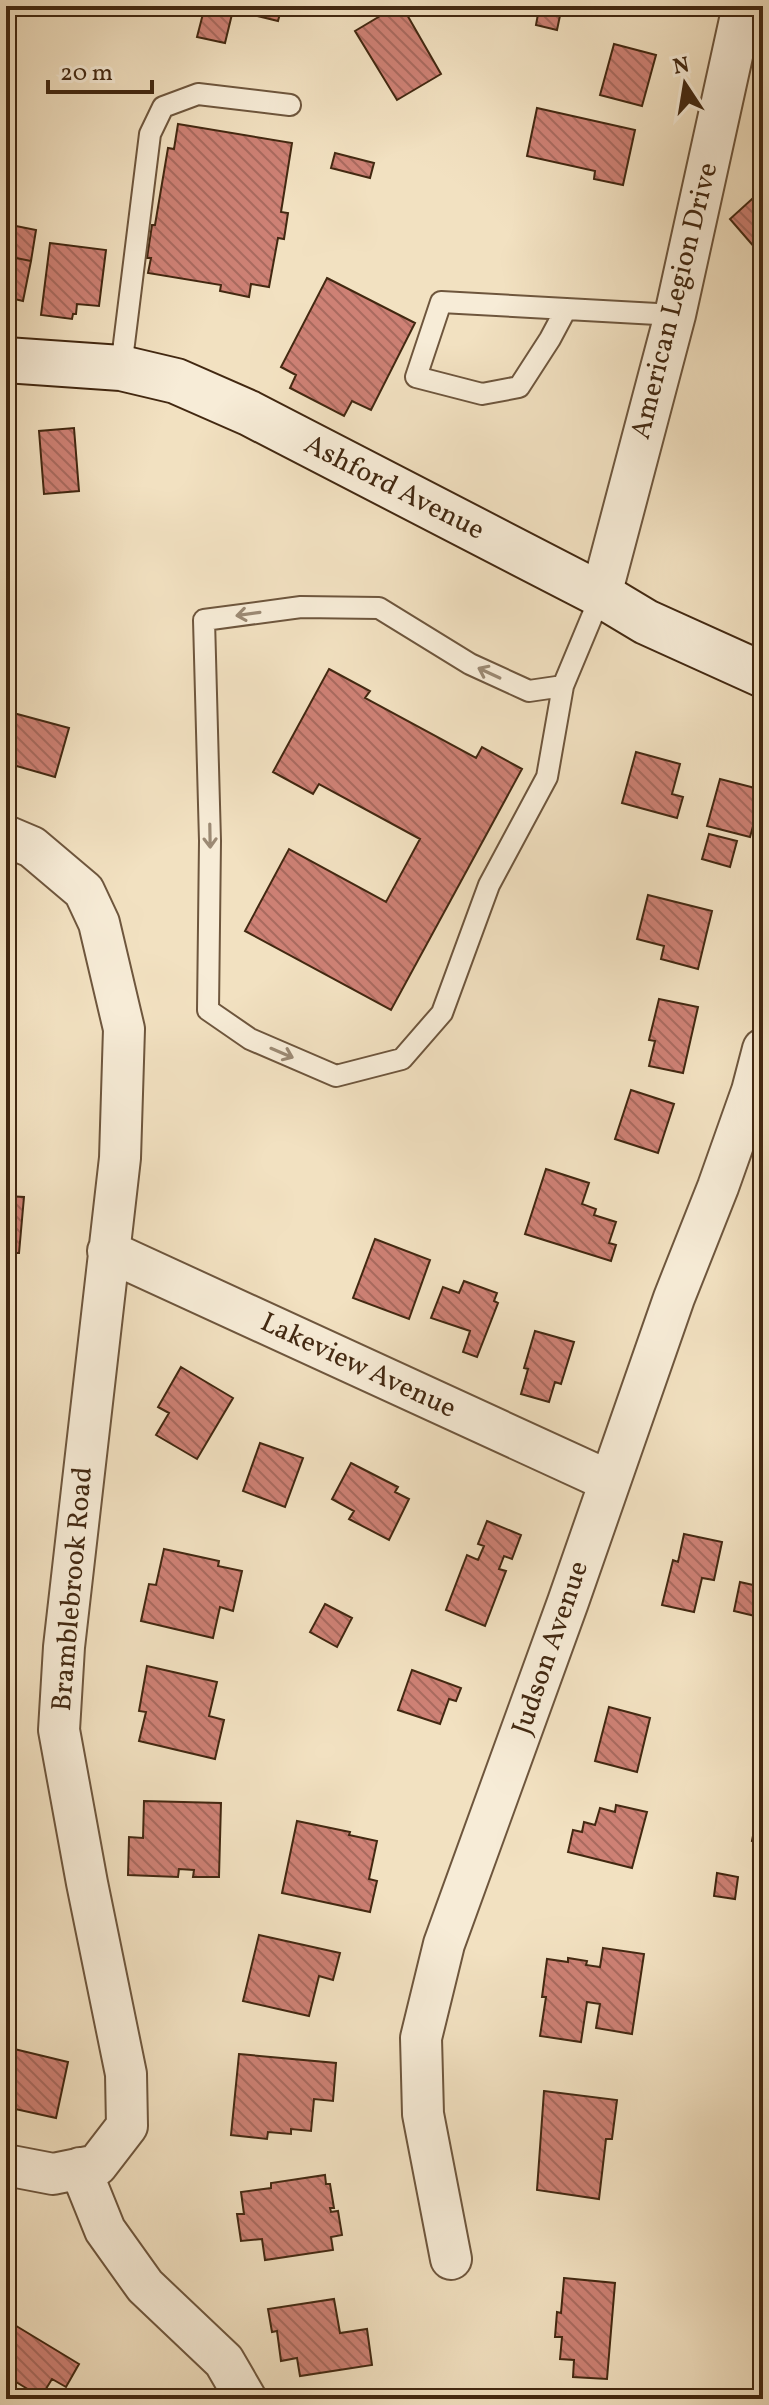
<svg xmlns="http://www.w3.org/2000/svg" width="769" height="2405" font-family="Vollkorn,serif">
<defs>
<pattern id="building-back-hatch" width="6" height="6" patternUnits="userSpaceOnUse" patternTransform="scale(2)"><rect width="6" height="6" fill="#ce8175"/><path d="M-1 5l2 2M0 0l6 6M5-1l2 2" fill="none" stroke="#a96a5f"/></pattern>
</defs>
<rect width="100%" height="100%" fill="#f2e1c1"/>
<filter id="stains"><feTurbulence type="fractalNoise" baseFrequency=".0025" numOctaves="4"/><feColorMatrix values="0 0 0 0 .2 0 0 0 0 .09 0 0 0 0 .02 0 0 0 .5 -.17"/></filter>
<radialGradient id="worn" r=".72"><stop offset=".6" stop-color="#630" stop-opacity="0"/><stop offset="1" stop-color="#630" stop-opacity=".3"/></radialGradient>
<!-- building -->
<path fill="url(#building-back-hatch)" stroke="#422811" stroke-width="2" d="M205,6H282L278,21L233,10L225,43L197,37Z
M397,6H402L441,74L397,100L355,31Z
M503,6H562L557,30L536,25L538,14Z
M614,44L656,55L642,106L600,95Z
M537,108L635,130L623,185L594,179L595,171L527,156Z
M178,124L292,143L281,212L288,213L284,239L278,238L269,287L251,284L249,297L220,291L221,285L148,273L151,258H147L152,225H155L168,148L174,149Z
M335,153L374,163L370,178L331,168Z
M763,189V255L762,256L730,219Z
M6,224L36,230L31,261L6,256Z
M50,243L106,250L99,306L77,304L76,314H73L72,319L41,315Z
M6,256L31,261L23,301L6,297Z
M327,278L415,323L371,410L352,401L344,416L290,388L296,375L281,367Z
M74,428L79,491L44,494L39,431Z
M329,669L370,691L365,698L476,758L482,747L522,769L391,1010L245,931L289,849L386,902L420,839L319,784L313,794L273,772Z
M6,711L69,728L55,777L6,763Z
M636,752L680,764L672,794L683,797L677,818L622,803Z
M720,779L763,790L750,837L707,826Z
M709,834L737,841L730,867L702,859Z
M648,895L712,911L698,969L661,959L664,946L637,939Z
M659,999L698,1007L683,1073L649,1066L655,1041L649,1040Z
M631,1090L674,1104L658,1153L615,1139Z
M546,1169L589,1183L582,1204L596,1209L594,1215L616,1222L609,1243L616,1245L611,1261L525,1234Z
M6,1196L24,1197L19,1253H12L10,1271H6Z
M375,1239L430,1260L409,1319L353,1298Z
M464,1281L497,1293L494,1301L498,1303L477,1357L463,1352L470,1331L431,1318L443,1287L459,1293Z
M535,1331L574,1342L561,1384L555,1382L549,1402L521,1394L528,1369L524,1368Z
M181,1367L233,1398L197,1459L156,1435L169,1413L158,1407Z
M260,1443L303,1458L285,1507L243,1491Z
M351,1463L398,1487L395,1492L409,1499L389,1540L349,1519L354,1511L332,1499Z
M487,1521L521,1535L512,1559L504,1556L499,1569L506,1571L485,1626L446,1610L467,1555L478,1560L484,1546L478,1544Z
M684,1534L722,1542L714,1580L702,1578L694,1612L662,1605L673,1560L678,1562Z
M164,1549L219,1561L218,1566L242,1571L233,1611L220,1607L213,1638L141,1621L149,1584L156,1585Z
M740,1582L762,1587L755,1616L734,1611Z
M325,1604L352,1618L337,1647L310,1632Z
M147,1666L217,1682L209,1716L224,1720L215,1759L139,1741L146,1712L139,1711Z
M412,1670L461,1688L456,1701L449,1699L440,1724L398,1710Z
M609,1707L650,1718L637,1772L595,1761Z
M763,1785V1843L752,1841Z
M144,1801L221,1803L219,1877H193L194,1870L179,1869L178,1877L128,1875L129,1837L143,1838Z
M616,1805L647,1812L632,1868L568,1852L573,1830L582,1832L584,1822L595,1825L600,1808L615,1812Z
M297,1821L350,1832L349,1835L377,1841L369,1879L377,1881L370,1912L282,1893Z
M717,1873L738,1877L735,1899L714,1896Z
M259,1935L340,1953L333,1980L319,1976L309,2016L243,2001Z
M603,1948L644,1954L632,2034L596,2028L600,2004L587,2002L581,2042L540,2036L546,1997H542L547,1959L568,1962V1958L587,1961L586,1965L600,1967Z
M6,2047L68,2062L56,2118L6,2107Z
M239,2054L336,2063L333,2101L314,2099L311,2131L291,2129V2134L268,2132L267,2139L231,2135Z
M544,2091L617,2100L612,2139H606L599,2199L537,2190Z
M325,2175L326,2184H330L334,2208H330L331,2212L338,2211L342,2235L331,2237L333,2250L265,2260L262,2239L241,2241L237,2214H244L241,2192L271,2188V2183Z
M564,2278L615,2283L607,2379L573,2377L574,2360L560,2359L562,2337H555L557,2312L561,2313Z
M334,2299L340,2333L367,2329L372,2365L300,2376L297,2358L281,2361L277,2331L272,2332L268,2309Z
M13,2324L79,2364L66,2387L52,2379L41,2397L6,2376V2335Z"/>
<g fill="none" stroke-linecap="round" stroke-linejoin="round">
<defs>
<path id="service" d="M566,309L550,339L519,387L482,394L416,377L441,302L675,315
M121,368L150,134L163,107L198,94L290,105
M563,686L529,691L470,664L379,608L301,607L204,620L210,841L208,1010L250,1039L336,1076L402,1059L442,1013L489,885L547,777L563,686L601,595"/>
<path id="minor" d="M601,595L675,315L743,6
M6,836L32,847L84,891L99,923L124,1029L120,1158L64,1647L59,1730L87,1883L126,2074L127,2126L97,2165L53,2174L6,2165
M108,1251L609,1481
M80,2168L105,2230L145,2286L224,2361L246,2399
M451,2259L423,2114L421,2038L444,1944L568,1602L674,1298L718,1187L752,1091L763,1049"/>
<path id="secondary" d="M6,360L121,368L176,381L249,413L601,595L646,622L763,675"/>
</defs>
<!-- service casing -->
<use href="#service" stroke="#6e563d" stroke-width="24"/>
<!-- minor casing -->
<use href="#minor" stroke="#6e563d" stroke-width="44"/>
<!-- secondary casing -->
<use href="#secondary" stroke="#422811" stroke-width="48"/>
<!-- service -->
<use href="#service" stroke="#f7ecd7" stroke-width="20"/>
<!-- minor -->
<use href="#minor" stroke="#f7ecd7" stroke-width="40"/>
<!-- secondary -->
<use href="#secondary" stroke="#f7ecd7" stroke-width="44"/>
</g>
<!-- one-way arrows -->
<defs><path id="oneway-shaft" d="M-6 0H5M1.5-3L5.5 0L1.5 3" fill="none" stroke-width="1.6" stroke-linecap="round" stroke-linejoin="round" transform="scale(2)"/></defs>
<g stroke="#9c8a74">
<use href="#oneway-shaft" transform="translate(248 614) rotate(172)"/>
<use href="#oneway-shaft" transform="translate(489 673) rotate(-155)"/>
<use href="#oneway-shaft" transform="translate(210 836) rotate(89)"/>
<use href="#oneway-shaft" transform="translate(282 1053) rotate(23)"/>
</g>
<g text-anchor="middle" dominant-baseline="central" stroke-width="7" stroke-linejoin="round" paint-order="stroke">
<!-- street labels -->
<g font-size="28" fill="#422811" stroke="#f7ecd7">
<text transform="translate(675 301) rotate(-76)">American Legion Drive</text>
<text transform="translate(394 488) rotate(27)">Ashford Avenue</text>
<text transform="translate(358 1366) rotate(25)">Lakeview Avenue</text>
<text transform="translate(73 1589) rotate(-85)">Bramblebrook Road</text>
<text transform="translate(551 1648) rotate(-71)">Judson Avenue</text>
</g>
</g>
<!-- margin -->
<rect width="769" height="2405" fill="none" stroke="#f2e1c1" stroke-width="32"/>
<rect x="8" y="8" width="753" height="2389" fill="none" stroke="#422811" stroke-width="4"/>
<rect x="16" y="16" width="737" height="2373" fill="none" stroke="#422811" stroke-width="2"/>
<!-- north arrow -->
<g transform="translate(685 84) rotate(348)" stroke="#f7ecd7" stroke-width="6" paint-order="stroke">
<path d="M0-6L14 30L0 20L-14 30Z" fill="#422811"/>
<text y="-12" font-size="22" font-weight="bold" text-anchor="middle" fill="#422811">N</text>
</g>
<!-- scale -->
<path d="M48 80v12h104v-12" fill="none" stroke="#422811" stroke-width="4"/>
<text x="60" y="80" font-size="24" fill="#422811" stroke="#f7ecd7" stroke-width="6" paint-order="stroke">20 m</text>
<rect width="100%" height="100%" filter="url(#stains)"/>
<rect width="100%" height="100%" fill="url(#worn)"/>
</svg>
